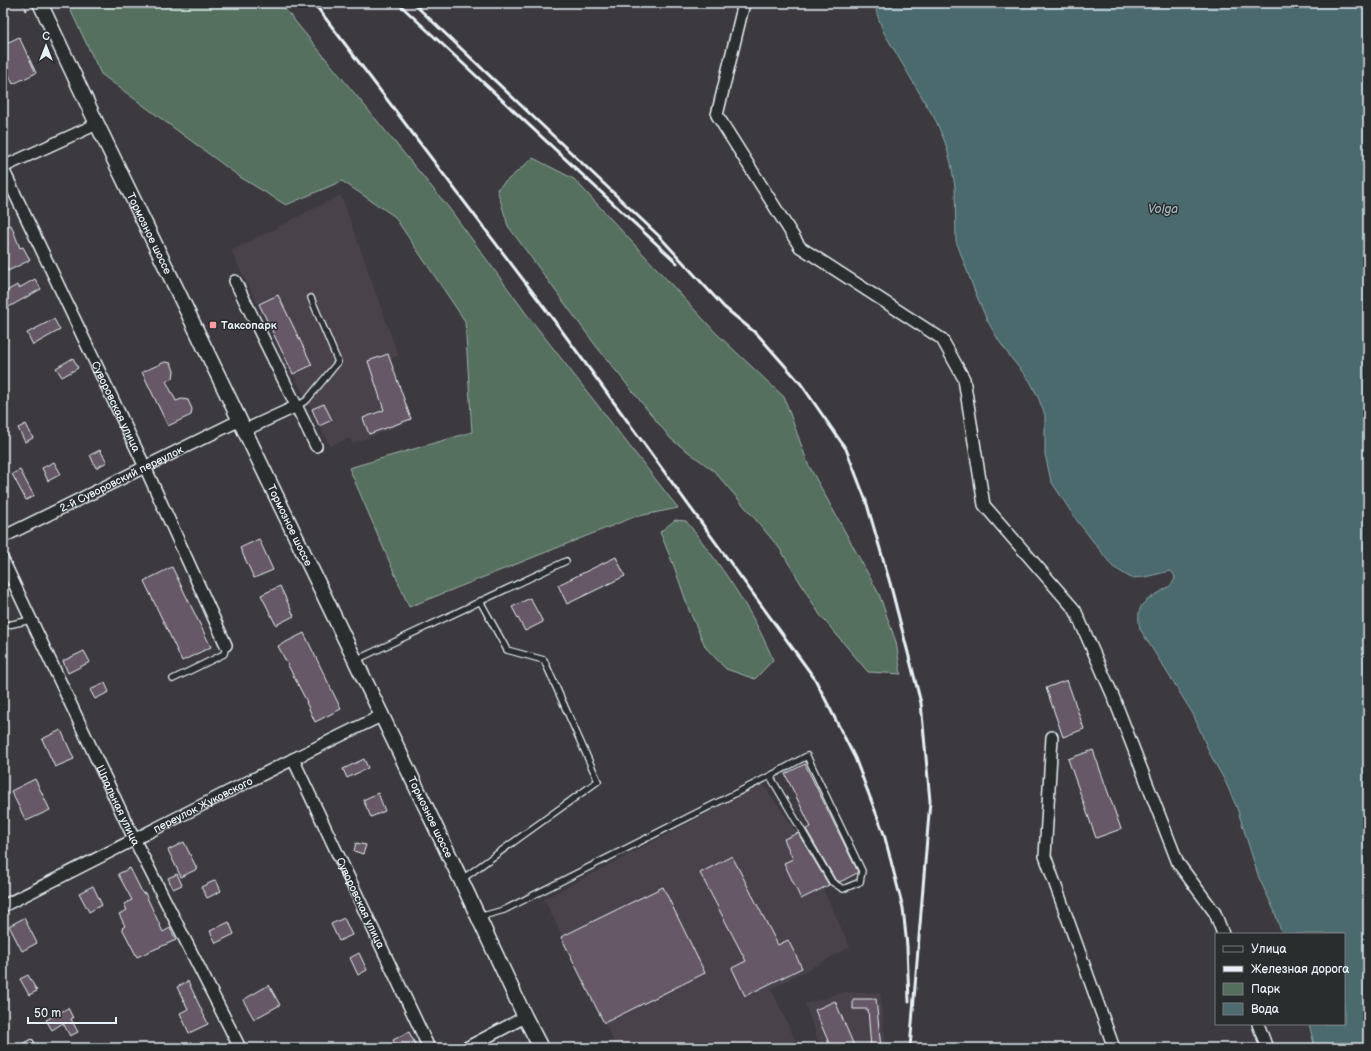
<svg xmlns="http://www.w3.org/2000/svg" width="1371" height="1051" font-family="'Balsamiq Sans',sans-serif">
<rect width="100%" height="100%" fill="#3c3a3f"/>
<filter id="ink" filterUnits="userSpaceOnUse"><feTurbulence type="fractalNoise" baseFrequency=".025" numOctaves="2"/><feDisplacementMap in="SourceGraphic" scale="8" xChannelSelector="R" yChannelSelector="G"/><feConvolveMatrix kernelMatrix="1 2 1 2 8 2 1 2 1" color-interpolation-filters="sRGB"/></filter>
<g filter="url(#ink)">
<!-- built -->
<path fill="#49434b" d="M341,195L398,355L389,360L411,419V421L352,444L350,438L330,446L231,251Z
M763,784L797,833L850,947L771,989L799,1048H617L544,899Z
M844,992L880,993L886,1048H821L805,1004Z"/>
<!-- green -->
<path fill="#546f5e" stroke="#9eb0ab" d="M67,3H280L449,208L528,316L678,508L634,517L409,607L349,468L472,432L465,321L394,216L342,181L286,205L240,177L101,74Z
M533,158L574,179L717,334L784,397L808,464L879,594L896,642L901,674L868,672L820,615L780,549L751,514L714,471L671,439L596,346L508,226L497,189Z
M675,520L686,521C719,563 753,610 773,660L755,679L726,669L706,648L689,610L675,569L660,532Z"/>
<!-- water -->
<path fill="#4c6b6e" stroke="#8aa1a5" d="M875,3H1368V1048H1315L1309,1024H1344V934H1282L1274,910L1259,878L1237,808L1225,781L1210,754L1193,714L1140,629C1135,602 1145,602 1165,589C1170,586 1174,583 1175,577L1173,573L1170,571L1145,577L1131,578L1113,567L1075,518L1051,481L1045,454V415L1038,397L1030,381L1011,358L999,341L987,320L975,292L956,241L955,187L951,163L945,142L936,121L883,31L877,14Z"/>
<!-- building -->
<path fill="#665966" stroke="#e8f1f8" d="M19,37L36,73L13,84L3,62V45Z
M11,225L20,248L23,247L30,260L8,271L3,261V228Z
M35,279L41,289L7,308L3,301V293L17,285L19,288Z
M278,295L312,365L293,374L259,304Z
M54,319L60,330L33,345L27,333Z
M388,354L411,419L369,434L363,418L384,410L368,361Z
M73,358L78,368L62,377L56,368Z
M165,362L171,363L174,371L173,378L166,381L176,401L182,399L188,400L192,409L191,415L168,426L142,372Z
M324,404L332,420L319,426L312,409Z
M26,424L33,438L25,442L18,428Z
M100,450L107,462L96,468L90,455Z
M54,462L61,474L48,481L42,468Z
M20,470L34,496L26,500L12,474Z
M259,539L273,570L254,578L240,548Z
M616,557L625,576L567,604L558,585Z
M172,567L211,647L182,661L144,581Z
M280,586L294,616L276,625L261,595Z
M530,598L543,622L525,631L512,607Z
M304,633L341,709L315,722L306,702H307L278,646Z
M84,651L90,662L68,673L63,661Z
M1067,680L1084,729L1063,737L1046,688Z
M105,683L109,692L95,699L90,690Z
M61,730L74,759L55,767L42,739Z
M1093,750L1121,829L1096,838L1068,759Z
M364,759L368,768L347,778L343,769Z
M805,764L858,872L857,873L840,882L835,879L806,829L811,827L785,774Z
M35,779L50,810L26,821L11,791Z
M378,793L385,811L371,817L363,800Z
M798,833L829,885L801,899L784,863L793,859L784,839Z
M184,842L197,869L181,877L168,850Z
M356,843L366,845L363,854L354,851Z
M732,856L778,945L788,940L802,968L745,996L732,968L746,961L700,873Z
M130,868L143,894L145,893L163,932L170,928L176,940L137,957L122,928L125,926L119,914L127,910L124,904L132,900L118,874Z
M177,874L182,885L173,889L168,878Z
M216,880L221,891L207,898L201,887Z
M93,886L102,905L89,912L79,893Z
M663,887L705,973L604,1023L561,937Z
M24,918L37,943L22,951L9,926Z
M344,918L352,935L339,941L331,924Z
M229,922L234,934L216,943L210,931Z
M359,953L367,970L358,975L350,958Z
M28,975L37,991L29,995L20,979Z
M188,981L208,1024L189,1033L180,1013L188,1009L177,987Z
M269,985L280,1005L254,1019L243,1000Z
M853,999H876L881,1048H871L868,1009H853Z
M835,1001L855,1048H831L815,1010Z
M68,1008L73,1018L71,1019L78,1032L70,1036L63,1023L52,1030L46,1020Z
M409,1032L417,1048H397L393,1040Z"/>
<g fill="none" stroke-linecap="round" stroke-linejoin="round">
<defs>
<path id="service" d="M297,406L307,400L338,362L311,298
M3,626L31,620
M356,660L566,561
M173,679L224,654L226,645
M461,880L598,781L544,660L507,650L480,601
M479,917L504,910L770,776L807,756L862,871L860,882L843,889L832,882L770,776
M22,1048L31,1043"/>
<g id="minor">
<path d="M744,3L717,115L800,247L942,339L964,379L984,505L1075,610L1113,696L1178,863L1215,913L1223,934"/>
<path d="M3,167L97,124"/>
<path id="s1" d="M3,169L145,467L226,645"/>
<path d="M235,281L316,446"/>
<path d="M245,430L297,406"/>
<path id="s2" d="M3,537L240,420"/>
<path id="s3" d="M3,560L135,841L240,1048"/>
<path d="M1052,737L1045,856L1114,1048"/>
<path id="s4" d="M293,759L429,1048"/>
<path id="s5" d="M3,906C129,843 254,777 381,716"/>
<path d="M1258,1024L1267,1048"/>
<path d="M466,1048L525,1017"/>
</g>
<g id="tertiary">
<path id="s6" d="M40,3L97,124L461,880L525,1017L541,1048"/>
</g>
</defs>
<!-- service casing -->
<use href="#service" stroke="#e8f1f8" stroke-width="8"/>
<!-- minor casing -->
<use href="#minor" stroke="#e8f1f8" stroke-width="14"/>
<!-- tertiary casing -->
<use href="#tertiary" stroke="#e8f1f8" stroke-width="17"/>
<!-- path -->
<path stroke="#e8f1f8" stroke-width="2" stroke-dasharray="3 3" stroke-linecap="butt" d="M23,3L28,14"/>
<!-- service -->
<use href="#service" stroke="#2a2d2e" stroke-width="5.5"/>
<!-- minor -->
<use href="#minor" stroke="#2a2d2e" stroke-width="11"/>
<!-- tertiary -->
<use href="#tertiary" stroke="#2a2d2e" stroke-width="14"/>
<!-- rail -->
<path stroke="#e8f1f8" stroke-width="3" d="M314,3L559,327L815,679L855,758L884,834L903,908L907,946L909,1002
M398,3L677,263
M413,3L659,236L724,307L758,335L801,384L846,449L866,501L890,583L921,703L930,801L910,1048"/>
</g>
</g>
<!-- markers -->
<rect fill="#ff9aa2" stroke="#2a2d2e" stroke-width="1.5" x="209" y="321" width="8" height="8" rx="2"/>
<g text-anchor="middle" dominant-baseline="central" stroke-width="3" stroke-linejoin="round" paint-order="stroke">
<!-- street labels -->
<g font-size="11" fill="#e8f1f8" stroke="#2a2d2e">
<text stroke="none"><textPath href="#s6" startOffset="255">Тормозное шоссе</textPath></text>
<text stroke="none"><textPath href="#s1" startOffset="263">Суворовская улица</textPath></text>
<text stroke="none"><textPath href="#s2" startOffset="132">2-й Суворовский переулок</textPath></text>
<text stroke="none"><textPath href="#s6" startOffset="579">Тормозное шоссе</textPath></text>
<text stroke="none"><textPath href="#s5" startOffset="224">переулок Жуковского</textPath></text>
<text stroke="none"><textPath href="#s3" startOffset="271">Шпальная улица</textPath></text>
<text stroke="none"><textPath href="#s6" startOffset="903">Тормозное шоссе</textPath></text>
<text stroke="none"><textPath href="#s4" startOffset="159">Суворовская улица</textPath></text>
</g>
<!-- poi labels -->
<g font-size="11" font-weight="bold" fill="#e8f1f8" stroke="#2a2d2e" text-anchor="start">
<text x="221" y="325">Таксопарк</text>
</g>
<!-- water labels -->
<g font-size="12" font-style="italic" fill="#a2b5ba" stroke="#2a2d2e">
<text x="1163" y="209">Volga</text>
</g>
</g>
<!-- margin -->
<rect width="1371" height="1051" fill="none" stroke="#2a2d2e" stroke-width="16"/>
<rect x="8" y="8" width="1355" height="1035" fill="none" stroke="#e8f1f8" stroke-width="1.5" filter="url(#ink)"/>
<!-- legend -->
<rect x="1215" y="933" width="130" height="92" fill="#2a2d2e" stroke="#767b7f"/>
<rect x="1223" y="946" width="20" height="6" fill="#2a2d2e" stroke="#767b7f"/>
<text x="1251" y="953" font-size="12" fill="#e8f1f8">Улица</text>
<rect x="1223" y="966" width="20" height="6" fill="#e8f1f8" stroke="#767b7f"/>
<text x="1251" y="973" font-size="12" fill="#e8f1f8">Железная дорога</text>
<rect x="1223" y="983" width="20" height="12" fill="#546f5e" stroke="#767b7f"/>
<text x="1251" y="993" font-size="12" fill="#e8f1f8">Парк</text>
<rect x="1223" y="1003" width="20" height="12" fill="#4c6b6e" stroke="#767b7f"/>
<text x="1251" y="1013" font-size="12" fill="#e8f1f8">Вода</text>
<!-- north arrow -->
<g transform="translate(46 46)" stroke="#2a2d2e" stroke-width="3" paint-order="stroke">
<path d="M0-3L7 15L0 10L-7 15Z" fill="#e8f1f8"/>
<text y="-6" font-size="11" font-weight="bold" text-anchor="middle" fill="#e8f1f8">С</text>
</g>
<!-- scale -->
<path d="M28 1017v6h88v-6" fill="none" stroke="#e8f1f8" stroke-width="2"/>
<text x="34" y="1017" font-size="12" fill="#e8f1f8" stroke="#2a2d2e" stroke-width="3" paint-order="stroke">50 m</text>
</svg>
